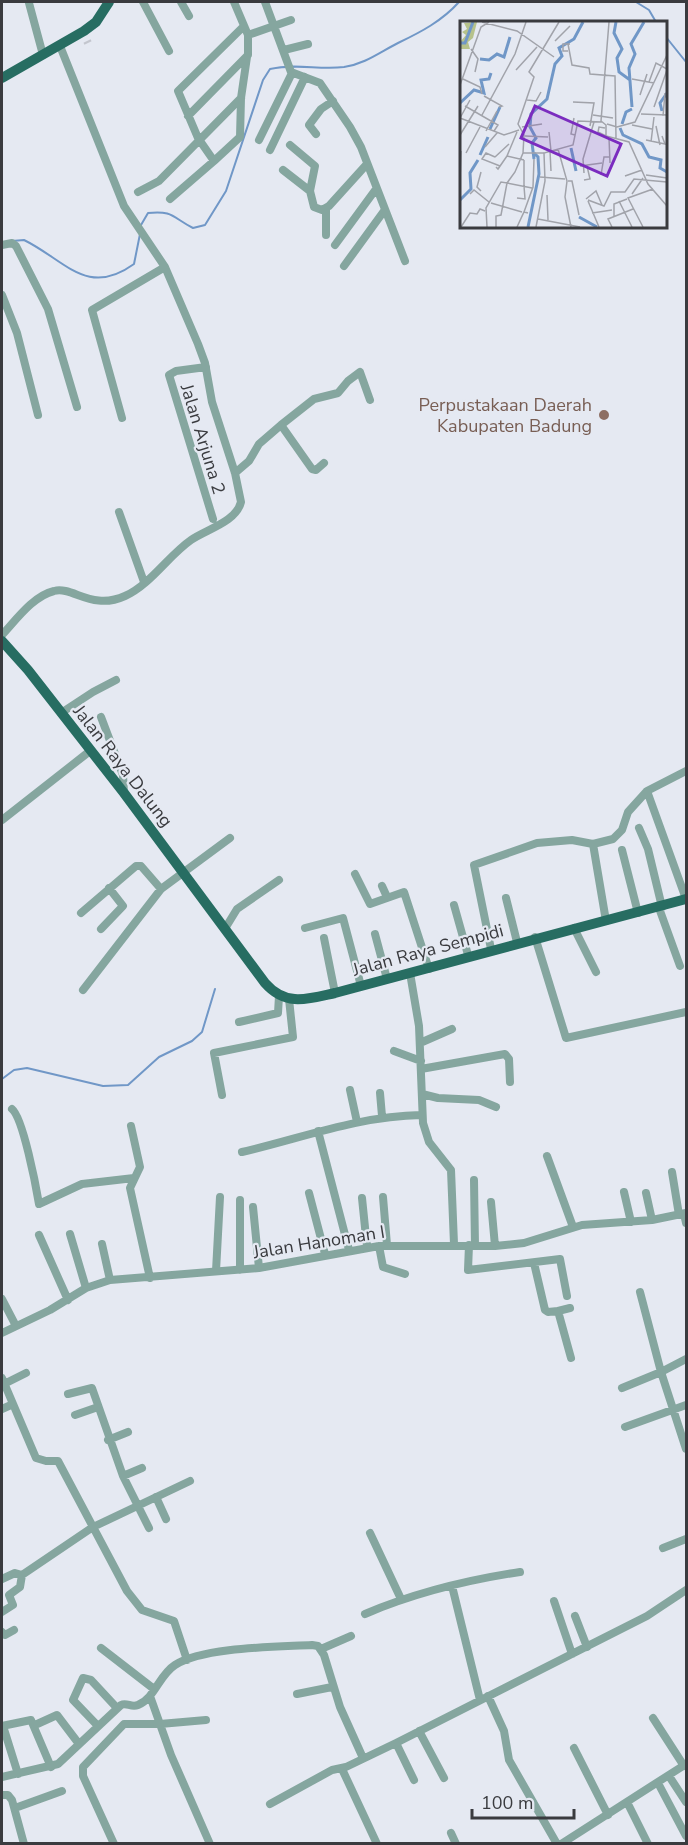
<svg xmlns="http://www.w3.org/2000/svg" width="688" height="1845" font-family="'Nunito Sans',sans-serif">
<rect width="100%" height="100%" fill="#e5e9f2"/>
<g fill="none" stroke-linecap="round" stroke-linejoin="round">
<!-- stream -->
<path stroke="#7097c7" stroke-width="2" d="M636,2L649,10L656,22
M666,37L686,62
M141,225L148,213C173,210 173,218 193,228L205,225L226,191L263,80L270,69C297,63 318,70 344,67C365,64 380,52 398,43C421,32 442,21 459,2
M12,241L24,240C65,260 87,298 134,264L140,234
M2,1079L14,1070L27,1068L103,1086L128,1085L159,1057L192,1041L202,1032L215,989"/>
<!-- minor-tunnel -->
<path stroke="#c3c6ce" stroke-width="8" stroke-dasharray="8 4" stroke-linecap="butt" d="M87,41L88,43"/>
<!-- minor -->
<path stroke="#85a69f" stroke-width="8" d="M143,2L169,51
M181,2L189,16
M265,2L291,72L320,83L350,127L361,147L405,261
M29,3L43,55
M248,35L291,20
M284,50L308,44
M188,116L248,55V35L234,2
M316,134L309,125L321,109L333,101
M259,140L292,73
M290,145L315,166L310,191
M270,150L305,77
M214,161L240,137L241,98L247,57
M283,170L310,191L314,207L322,210L329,206L367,164
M138,192L159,181L241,98
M170,199L214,161L198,138L178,91L244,26
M326,235V209
M2,245L12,243L16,246L48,309L77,407
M335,245L376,189
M344,266L384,211
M2,295L17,333L38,415
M206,367L176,371L169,375L213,519
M122,418L92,310L165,267
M281,425L314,399L338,393L348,381L360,372L370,400
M235,473L249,461L259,444L281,425L312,469L316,470L324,463
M119,512L144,582
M2,635C16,620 33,596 54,591C73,586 92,611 125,596C151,584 168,556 191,540C207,529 236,522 241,502L235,473L212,402L205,363L198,344L165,267L124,206L60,46
M61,713L93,692L116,680
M101,717L123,775L124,793
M647,791L686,899
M2,820L90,751
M639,828L648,849L662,907
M593,844L606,921
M622,850L638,913
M355,874L370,904L404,892L429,969
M382,886L387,897
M506,898L517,942
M454,905L468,955
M659,908L680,966
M81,913L136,866H141L161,889L230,838
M226,927L237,909L279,880
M305,928L343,918L361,986
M574,928L596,972
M101,929L123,906L109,888
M375,934L387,979
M535,937L566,1038L686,1012
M324,938L335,993
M491,949L474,865L537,843L572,840L593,844L613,839L622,830L628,812L647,791L686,771
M410,973L419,1026L423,1123L429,1142L451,1170L454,1244
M83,990L161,889
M239,1022L278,1013L279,996
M420,1043L452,1029
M394,1051L421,1061
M421,1069L505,1054L509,1059L510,1082
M350,1090L357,1122
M380,1093L382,1116
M422,1094L438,1098L479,1100L496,1107
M222,1095L214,1053L293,1037L289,999
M12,1109C23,1118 36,1186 39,1204L82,1184L134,1178
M131,1126L140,1167L130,1188L150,1278
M318,1131L349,1250
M242,1152C302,1138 359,1116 421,1115
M547,1156L573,1227
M672,1172L679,1215
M474,1180L475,1246
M624,1192L631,1222
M309,1193L325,1254
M646,1193L652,1220
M383,1197L387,1245
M362,1198L367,1247
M240,1200V1270
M491,1202L495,1246
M253,1207L259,1268
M684,1214L686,1223
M70,1234L86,1288
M39,1235L68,1300
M102,1244L110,1280
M469,1245L468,1270L560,1259L567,1296
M379,1246L383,1267L405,1274
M534,1263L545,1310L548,1312L558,1311L571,1358
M216,1271L220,1197
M2,1299L16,1326
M558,1311L570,1308
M2,1333L50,1310L86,1288L110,1280L259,1268L379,1246H495L524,1243L582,1225L652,1220L686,1213
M686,1359L661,1372L686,1449
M2,1378L36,1458L46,1461H58L127,1591L142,1610L174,1621L187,1660
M4,1384L26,1373
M622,1388L661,1372L640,1292
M68,1394L92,1388L123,1476L149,1528
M2,1409L11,1405
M75,1415L98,1407
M625,1427L686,1405
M108,1440L128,1432
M123,1476L142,1468
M156,1497L166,1519
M370,1533L401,1599
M663,1548L686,1539
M2,1579L15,1573L22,1575L93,1527L190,1481
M452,1586L480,1700
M554,1601L572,1654
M2,1612L13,1605L9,1595L20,1587L22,1575
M365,1614C414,1593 467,1580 520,1572
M575,1616L587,1647
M2,1632L5,1635L14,1630
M101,1648L154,1689
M321,1649L351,1636
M297,1694L332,1687
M150,1696L171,1755L210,1844
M488,1696L504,1731L509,1760L557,1844
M653,1718L684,1766
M35,1725L57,1715L79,1744
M97,1725L73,1700L83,1678L91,1680L117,1708
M2,1726L31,1720L51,1767
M3,1726L18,1774
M419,1731L444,1778
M396,1743L414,1780
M574,1748L608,1815
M342,1769L377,1844
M669,1776L686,1802
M2,1777L58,1764L121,1705C127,1702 131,1708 138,1705C155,1698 159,1675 175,1665C203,1647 277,1647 312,1645L318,1646L324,1655L340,1707L363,1758
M658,1783L686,1836
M2,1795H8L12,1800L24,1844
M627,1802L648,1844
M270,1804L332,1770L346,1767L396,1743L647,1616L686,1590
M15,1808L62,1791
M451,1833L456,1844
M114,1844L83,1776V1767L124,1724H160L206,1720
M561,1844L686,1764"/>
<!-- major -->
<path stroke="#276d62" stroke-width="10" d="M2,78L84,31L96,22L109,2
M2,641L28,670L124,793L265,983C286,1007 308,999 335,993L686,899"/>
</g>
<!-- markers -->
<circle fill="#8d6e63" stroke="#e5e9f2" stroke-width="2" cx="604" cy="415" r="6"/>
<g text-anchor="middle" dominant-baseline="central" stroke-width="4.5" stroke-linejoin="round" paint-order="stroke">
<!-- education labels -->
<g font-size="18" fill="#785e54" stroke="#e5e9f2" text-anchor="end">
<text x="592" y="405">Perpustakaan Daerah<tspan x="592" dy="21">Kabupaten Badung</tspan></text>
</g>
<!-- street labels -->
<g font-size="18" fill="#3a3b3f" stroke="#e5e9f2">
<text transform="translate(203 439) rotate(73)">Jalan Arjuna 2</text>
<text transform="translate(123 766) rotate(52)">Jalan Raya Dalung</text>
<text transform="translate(428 950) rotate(-15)">Jalan Raya Sempidi</text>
<text transform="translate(319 1242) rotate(-9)">Jalan Hanoman I</text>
</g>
</g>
<!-- overview -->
<g transform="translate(460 21)">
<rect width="207" height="207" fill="#e5e9f2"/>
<path d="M17,1L13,17L8,21L10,28H1L0,21L6,14L2,11L7,8L4,2Z" fill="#b6c28b"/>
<path fill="none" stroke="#7097c7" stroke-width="3" d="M156,1L154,12L162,28L157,37L159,51L170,59M0,22H5L13,1M20,38L29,39L37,33L44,36L50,16M0,82L14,69L24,72L21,59L29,58L31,52M172,86L169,47L175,33L171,23L184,1M202,90L200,82L207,72M162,103L166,91L172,88M160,107L163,114L182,123L189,136L201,139L200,147L207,151M30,108L40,86M111,127L116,150M20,134L28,116M74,138L72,122L76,117L70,106L71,93L87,78L95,43L102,35L99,27L114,18L123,1M0,179L11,168L10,152L18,139M119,196L137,206M68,206L79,153L78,136L74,132"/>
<path fill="none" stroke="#a1a3aa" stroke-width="1.5" d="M22,1L57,10L94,36M149,1L141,100L146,104V115L169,121L188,163L207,185M95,20L110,5M108,23L112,44L129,47L130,53L155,55L156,117M11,28L18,38L15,51M108,30H103V23H110M56,49L77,26M3,58L20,66L22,73M172,58L194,62M189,61L196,42L207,48M0,64L21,6L29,1M180,74L187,53M24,75L42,85L39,86M67,79L76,80L81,71M113,81L134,82L130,105M5,85L38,104L34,110M194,86L207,49M181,93L207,94M22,94L55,33L66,1M133,94L153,97M203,95L205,72M0,97L44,114L59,109M0,97L10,79M114,97L111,113L115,114M147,103L157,106L175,101L207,34M172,104L192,108M196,105L200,124M62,106L82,103M145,107L139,106L138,111L146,115M26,110L37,90M57,111L47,135L64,139M89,111L91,130M0,114L18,85M65,115L88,116M149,117L150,142M186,119L205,123L202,115M191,121L194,96M25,126L37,112M98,128L107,160L105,176L111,206M90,130L91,150M6,132L20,106M63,132H84M35,136L26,132L22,138L40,145M35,136L49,123M120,145L142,142M36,146L38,148L47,135M21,151L17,166L21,170M124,152L123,138L134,101M141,154L144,136H150M186,154L207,157M165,155L182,149M80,156L105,158M124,159L130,158L127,145M0,160L1,130M108,160H112L119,194M64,165V139M10,173L14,169L29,181M172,173L183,157M87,174L88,199M57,177L65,178L64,165M126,178L136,170L142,184M128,179L144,185L151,171H165L174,158L207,161M128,180L139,206M159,180L172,206M31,182L62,191M64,191L73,166L74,138M132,192L152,189M154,196V183L167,178M78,198L120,206M1,206L10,192L17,193L20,188L25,190M27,206L26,187L41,161L47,162L55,151L63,132L64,114L58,103L74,56L69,51L99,1M36,206V195L41,194L47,162L72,167M57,206L64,191L68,192M76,206L85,160L84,132L113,124L118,100L142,101M152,206L148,198L173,188M183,206L168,177L193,168"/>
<path fill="#7b2cbf" fill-opacity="0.15" stroke="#7b2cbf" stroke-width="3" d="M75,85L161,123L147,155L61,117Z"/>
<rect width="207" height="207" fill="none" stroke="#3a3b3f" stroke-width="3"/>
</g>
<!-- border -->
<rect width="688" height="1845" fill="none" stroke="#3a3b3f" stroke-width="6"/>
<!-- scale -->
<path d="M472 1809v9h102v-9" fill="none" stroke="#3a3b3f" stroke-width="3"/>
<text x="481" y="1809" font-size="18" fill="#3a3b3f" stroke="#e5e9f2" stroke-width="4.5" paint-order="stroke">100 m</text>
</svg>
